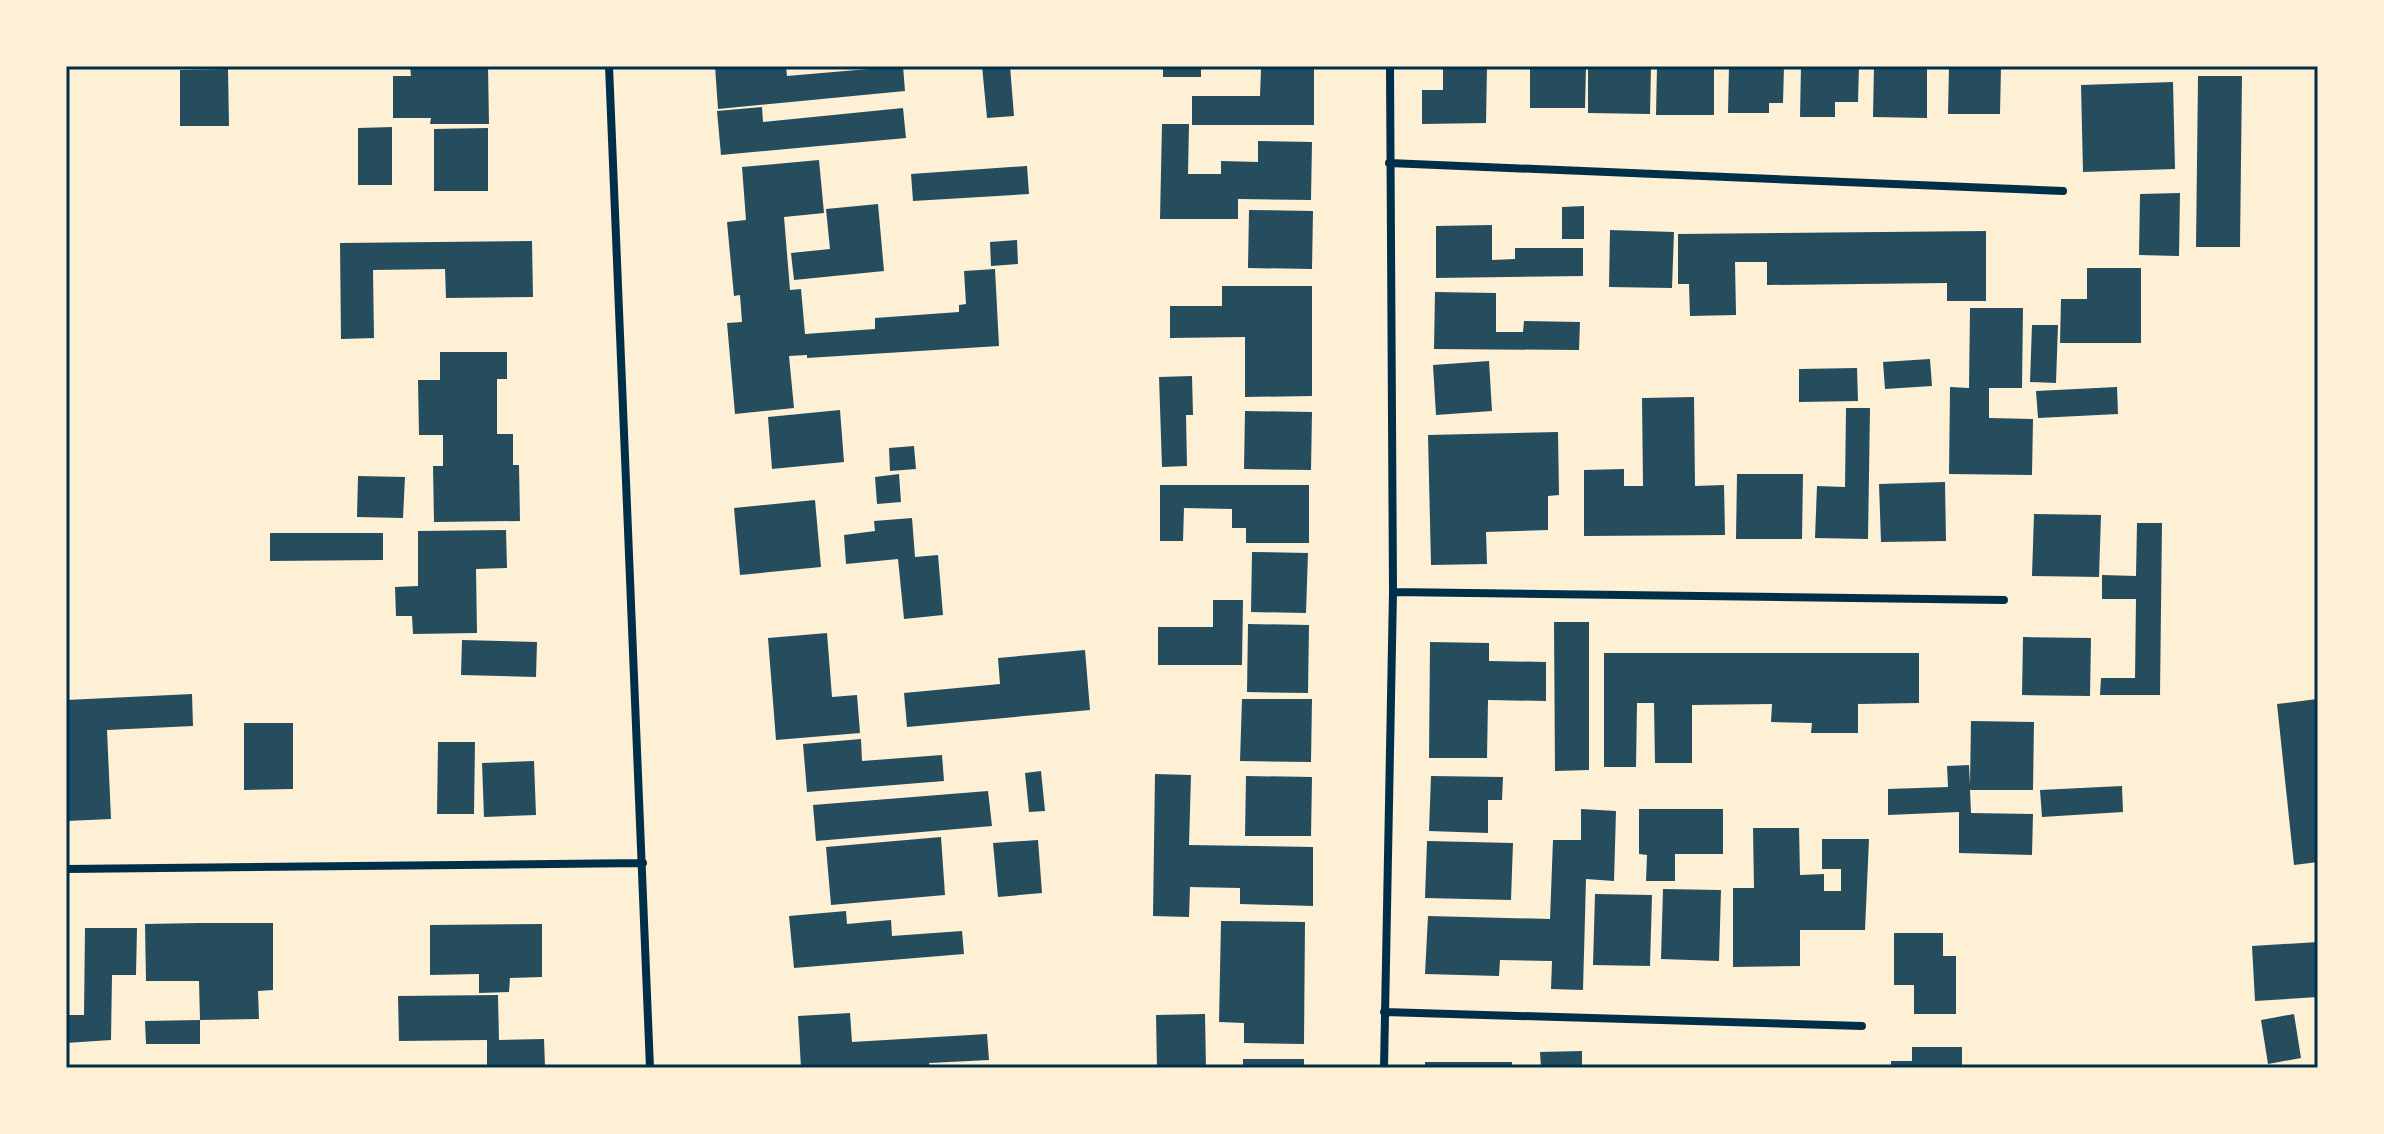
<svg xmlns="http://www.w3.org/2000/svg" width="2384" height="1134" font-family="'Fira Sans',sans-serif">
<rect width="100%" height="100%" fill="#fdf0d5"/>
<!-- building -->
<path fill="#264d5e" d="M410,66H488L489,124H430L431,118H393V76H411Z
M715,66H786L787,76L903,66L905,91L718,109Z
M982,66H1010L1014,116L987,118Z
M1163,66H1201V77H1163Z
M1443,66H1487L1486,123L1422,124V90H1443Z
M1588,66H1651L1650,114L1588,113Z
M1657,66H1714V115H1656Z
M1729,66H1784L1783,103H1769V113H1728Z
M1801,66H1859L1858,102H1835V117H1800Z
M1874,66H1927V118L1873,117Z
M1949,66H2001L2000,114H1948Z
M1530,67H1586L1585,108H1530Z
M228,69L229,126H180V70Z
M1261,69H1314V125H1192V96H1260Z
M2198,76H2242L2240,247H2196Z
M2173,82L2175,169L2083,172L2081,85Z
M762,107L763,122L903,108L906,138L721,155L717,111Z
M1162,124H1189L1188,174H1221V161L1258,162V141L1312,142L1311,200L1238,199V219H1160Z
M392,127V185H358V128Z
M488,128V191H434V129Z
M819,160L824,213L784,217L790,290L801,289L805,334L875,329V318L959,312V305L966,304L964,271L995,269L999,346L807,358V355L789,356L794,408L735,414L727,323L742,322L740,295L734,296L727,222L746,220L742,167Z
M1027,166L1029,194L913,201L911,174Z
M2180,193L2179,256L2139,255L2140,194Z
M878,204L884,271L794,280L791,253L830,249L826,209Z
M1584,206V239H1562V207Z
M1249,210L1313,211L1312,269L1248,268Z
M1492,225V260L1515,259V248H1583V276L1436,278V226Z
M1610,230L1674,232L1672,288L1609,287Z
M1986,231V301H1947V283L1767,285V262H1735L1736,315L1690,316L1689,284H1678V234Z
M1017,240L1018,264L991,266L990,242Z
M532,241L533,297L446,298L445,269L373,270L374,338L341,339L340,243Z
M2087,268H2141V343H2060L2061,299H2087Z
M1222,286H1312V396L1245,397V337L1170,338V306H1222Z
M1435,292L1496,293V332H1523L1524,321L1580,322L1579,350L1434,349Z
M1970,308H2023L2022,388H1989V418L2033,419L2032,475L1949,474L1950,387L1969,388Z
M2032,325H2058L2056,383L2030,382Z
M440,352H507V379H497V434H513V465H519L520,521L434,522L433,466H443V435H419L418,380H440Z
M1930,359L1932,386L1885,389L1883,362Z
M1489,361L1492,411L1436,415L1433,365Z
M1857,368L1858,401L1799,402V369Z
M1192,376L1193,415H1186L1187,466L1162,467L1159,377Z
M2117,387L2118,414L2038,418L2036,391Z
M1694,397L1695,486L1724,485L1725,535L1584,536V470L1624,469V486H1643L1642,398Z
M1846,408H1870L1868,539L1815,538L1817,486L1845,487Z
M840,410L844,462L772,469L768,417Z
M1245,411L1312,412L1311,470L1244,469Z
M1558,432L1559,495L1548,496V530L1486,532L1487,564L1431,565L1428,435Z
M914,446L916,469L890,471L889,448Z
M899,474L901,502L877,504L875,477Z
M1737,474H1803L1802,539H1736Z
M358,476L405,477L403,518L357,517Z
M1945,482L1946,541L1881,542L1879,484Z
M1160,485H1309V543H1246V528H1232V509L1184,508L1183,541H1160Z
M815,500L821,567L740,575L734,508Z
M2034,514L2101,515L2099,577L2032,576Z
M912,518L915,557L938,555L943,615L904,619L898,559L846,564L844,535L875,531L874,521Z
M2137,523H2162L2160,695H2100L2101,678H2135L2136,599H2102V575L2136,576Z
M506,530L507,568L476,569L477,633L413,634L412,616H396L395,587L418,586V531Z
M270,533H383V560L270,561Z
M1252,552L1308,553L1306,613L1251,612Z
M1213,600H1243L1242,665H1158V627H1213Z
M1554,622H1589V770L1555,771Z
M1248,624L1309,625L1308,693L1247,692Z
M827,633L832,697L857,695L860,733L776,740L768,638Z
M2023,637L2091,638L2090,696L2022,695Z
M462,640L537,642L536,677L461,675Z
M1430,642L1489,643V661L1546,662V701L1488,700L1487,758H1429Z
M1085,650L1090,710L907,727L904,693L1000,684L998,658Z
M1604,653H1919V703L1858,704V733H1811L1812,723L1771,722L1772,704L1692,705V763H1655L1654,703H1637L1636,767H1604Z
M192,694L193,726L107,730L111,819L66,821V700Z
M1242,699H1312L1311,762L1240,761Z
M2317,699L2318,862L2294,865L2277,704Z
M1971,721L2034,722L2033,790H1970L1971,813L2033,814L2032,855L1959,853V812L1888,815V789L1948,787L1947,766L1969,765L1970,785Z
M244,723H293V789L244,790Z
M861,739L862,761L942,755L944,781L807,792L803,744Z
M438,742H475L474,814H437Z
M534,761L536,815L484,817L482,763Z
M1041,771L1045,811L1029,812L1025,773Z
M1155,774L1191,775L1189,845L1313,847V906L1240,904V888L1190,887L1189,917L1153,916Z
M1246,776L1312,777L1311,836H1245Z
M1431,776L1503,777L1502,800H1488V833L1429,831Z
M2122,786L2123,812L2042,817L2040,790Z
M988,791L992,826L816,841L813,805Z
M1581,809L1616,811L1614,881L1586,879L1583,990L1551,989L1552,961L1500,960L1499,976L1425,974L1428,916L1550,919L1553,840H1581Z
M1639,809H1723V854H1675V881H1646L1647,855L1639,854Z
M1753,828H1799L1800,875L1824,874V891H1841V869H1822V839H1869L1865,930H1800V966L1733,967V888H1754Z
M941,837L945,895L831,905L826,847Z
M1038,840L1042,893L998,897L993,843Z
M1427,841L1513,843L1511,900L1425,898Z
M1663,889L1721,890L1719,961L1661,959Z
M1595,894L1652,895L1650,966L1593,965Z
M846,911L847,924L891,920L892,936L962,931L964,954L794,968L789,916Z
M1221,921L1305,922L1304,1044L1244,1043V1023L1219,1022Z
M199,923H273V990L258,991L259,1019L200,1020L199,981H146L145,924Z
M542,924V977L510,978L509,992L479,993V974L430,975V925Z
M85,928H137L136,975H112L111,1040L66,1043V1015H84Z
M1894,933H1943V956H1956V1014H1914V985H1894Z
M2318,942V997L2255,1001L2252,946Z
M498,995L499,1040L544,1039L545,1066L487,1067V1040L399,1041L398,996Z
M850,1013L852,1042L987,1034L989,1060L929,1063L930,1068H801L798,1016Z
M1205,1014L1206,1068H1157L1156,1015Z
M2294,1014L2301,1058L2268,1064L2261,1020Z
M200,1020V1044H146L145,1021Z
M1912,1047H1962V1068H1891V1061H1912Z
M1582,1051V1068H1541L1540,1052Z
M1243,1059H1304V1068H1243Z
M1425,1062H1512V1068H1425Z"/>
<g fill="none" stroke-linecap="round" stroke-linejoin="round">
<!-- minor -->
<path stroke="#003049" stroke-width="8" d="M609,66L650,1068
M1389,163L2063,191
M1393,592L2004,600
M66,869L643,863
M1384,1012L1862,1026
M1384,1068L1393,592L1390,66"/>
</g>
<!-- border -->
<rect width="2384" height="1134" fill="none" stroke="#fdf0d5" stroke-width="136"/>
<rect x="68" y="68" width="2248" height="998" fill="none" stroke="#003049" stroke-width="3"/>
</svg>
